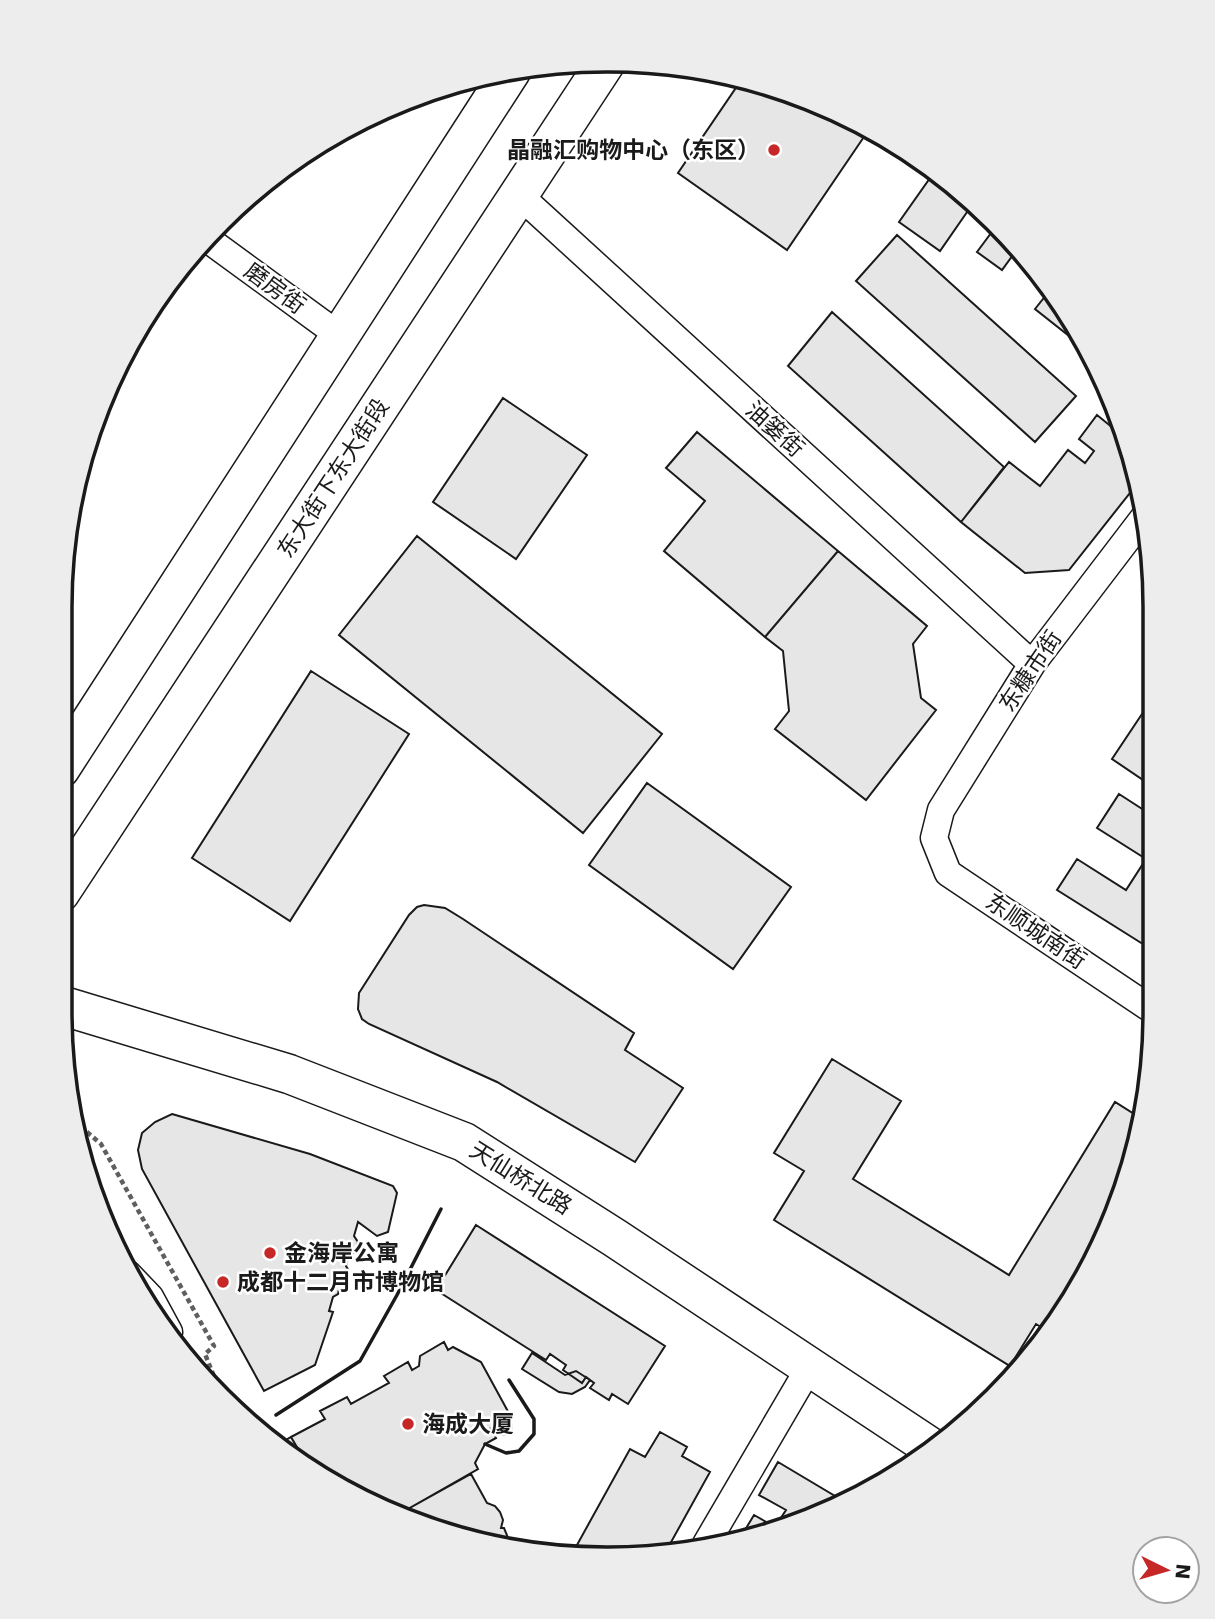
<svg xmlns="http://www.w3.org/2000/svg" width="1215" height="1619" font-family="'DejaVu Sans','Noto Sans SC',sans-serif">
<rect width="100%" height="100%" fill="#fff"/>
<!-- building -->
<path fill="#e6e6e6" stroke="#1a1a1a" stroke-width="2" d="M742,79L784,89L870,128L787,250L678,173Z
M935,171L974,202L940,251L899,222Z
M997,225L1018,248L1002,270L977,252Z
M897,235L1076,396L1035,442L856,281Z
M1051,289L1080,340L1078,343L1035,309Z
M832,312L1004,467L961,522L788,366Z
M503,398L587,455L516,559L433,502Z
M1097,415L1124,437L1137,484L1069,570L1025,573L961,522L1009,462L1040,486L1068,450L1085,463L1094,451L1079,439Z
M697,432L838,551L765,637L664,551L705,501L666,468Z
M417,536L662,734L583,833L339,635Z
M838,551L927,626L913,644L921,698L936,710L866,800L775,729L789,711L783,651L765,637Z
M311,671L409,734L290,921L192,858Z
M1152,699V786L1112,759Z
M647,783L791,887L733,969L589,865Z
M1119,794L1153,816L1154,951L1057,890L1077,859L1126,890L1146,859L1097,828Z
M424,905L445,908L463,919L634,1033L625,1050L683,1088L635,1162L497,1082L369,1024L362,1019L358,1009L359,993L409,915L417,907Z
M832,1059L901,1101L853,1179L1009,1275L1115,1102L1142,1119L1137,1154L1082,1285L1049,1332L1036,1324L1010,1366L774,1220L804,1171L774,1153Z
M172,1114L310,1154L393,1186L397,1193L388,1232L377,1236L358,1222L354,1236L358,1242L355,1252L349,1255L346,1266L349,1271L347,1281L340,1285L338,1294L333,1297L329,1311L333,1312L315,1365L264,1391L142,1169L138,1150L142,1133L155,1122Z
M476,1225L665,1346L628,1404L612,1394L609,1400L590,1388L594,1383L586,1377L582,1383L563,1370L566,1365L550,1354L546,1360L436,1290Z
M444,1342L448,1350L453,1347L481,1362L511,1417L491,1429L496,1438L485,1444L475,1463L478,1469L399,1514L365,1503L304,1459L291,1437L325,1419L320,1411L347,1397L351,1404L389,1383L384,1376L408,1362L412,1370L419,1366L420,1356Z
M532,1353L565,1375L576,1371L590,1380L585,1387L572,1394L559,1392L522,1369Z
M660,1432L687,1447L682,1456L710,1472L665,1553L644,1558L572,1554L630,1449L645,1457Z
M291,1437L303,1458L281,1443Z
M778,1462L845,1502L817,1518L742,1535L754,1515L775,1527L786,1510L759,1495Z
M471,1474L487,1503L495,1506L500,1512L503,1520L501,1528H504L513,1550L501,1549L399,1514Z"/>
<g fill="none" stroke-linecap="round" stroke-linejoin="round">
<defs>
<path id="street" d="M519,195L1032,664
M210,241L340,336
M1145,516L1032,664L941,810L934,838L948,873L1154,1011
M128,1274L150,1297L169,1332
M706,1544L809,1368"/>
<path id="secondary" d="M60,1005L289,1074L464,1142L615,1238L935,1450"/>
<path id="primary" d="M60,769L511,71
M60,893L606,62"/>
</defs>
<!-- street casing -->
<use href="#street" stroke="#1a1a1a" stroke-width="29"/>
<!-- secondary casing -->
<use href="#secondary" stroke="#1a1a1a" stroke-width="41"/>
<!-- primary casing -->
<use href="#primary" stroke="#1a1a1a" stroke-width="41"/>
<!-- path -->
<path stroke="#5f5f5f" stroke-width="4.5" stroke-dasharray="5 3.5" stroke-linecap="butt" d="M74,1121L101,1144L214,1346L205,1354L219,1389L215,1392"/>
<!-- street -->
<use href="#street" stroke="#fff" stroke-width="26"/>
<!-- secondary -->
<use href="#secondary" stroke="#fff" stroke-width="38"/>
<!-- primary -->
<use href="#primary" stroke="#fff" stroke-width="38"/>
<!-- wall -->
<path stroke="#1a1a1a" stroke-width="3.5" d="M276,1415L360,1361L397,1295L441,1209
M491,1429L503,1431L508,1429L511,1417
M485,1444L506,1453L519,1451L534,1434V1419L509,1380"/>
</g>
<!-- trees -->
<circle fill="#8aa48f" cx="503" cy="1426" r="10"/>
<!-- markers -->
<g fill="#c62828" stroke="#fff" stroke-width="2.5">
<circle cx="774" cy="150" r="7"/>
<circle cx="270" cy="1253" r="7"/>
<circle cx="223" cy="1282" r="7"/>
<circle cx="408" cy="1424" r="7"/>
</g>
<g text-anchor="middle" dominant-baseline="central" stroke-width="5" stroke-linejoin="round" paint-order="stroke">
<!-- poi labels -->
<g font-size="23" font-weight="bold" fill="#1a1a1a" stroke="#fff" text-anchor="start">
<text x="760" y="150" text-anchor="end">晶融汇购物中心（东区）</text>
<text x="284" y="1253">金海岸公寓</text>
<text x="237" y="1282">成都十二月市博物馆</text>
<text x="422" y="1424">海成大厦</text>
</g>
<!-- street labels -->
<g font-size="23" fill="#1a1a1a" stroke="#fff">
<text transform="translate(275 288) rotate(36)">磨房街</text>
<text transform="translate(775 429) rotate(42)">油篓街</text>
<text transform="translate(333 478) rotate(-57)">东大街下东大街段</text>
<text transform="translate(1030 671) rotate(-56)">东糠市街</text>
<text transform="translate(1036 931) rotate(34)">东顺城南街</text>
<text transform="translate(521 1178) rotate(32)">天仙桥北路</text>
</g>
</g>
<!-- crop -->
<path d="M0 0H1215V1619H0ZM607 72H608A535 535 0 0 1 1143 607V1012A535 535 0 0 1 608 1547H607A535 535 0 0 1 72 1012V607A535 535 0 0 1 607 72Z" fill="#ededed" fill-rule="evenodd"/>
<path fill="none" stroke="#1a1a1a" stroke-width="3.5" d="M607 72H608A535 535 0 0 1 1143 607V1012A535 535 0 0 1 608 1547H607A535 535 0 0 1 72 1012V607A535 535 0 0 1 607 72Z"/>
<!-- north arrow -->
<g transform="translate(1166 1570) rotate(95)"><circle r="33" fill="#ffffff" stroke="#a3a3a3" stroke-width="2"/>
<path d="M0-5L12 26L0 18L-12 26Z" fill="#c62828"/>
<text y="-10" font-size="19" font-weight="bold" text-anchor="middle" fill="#1a1a1a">N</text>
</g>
</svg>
